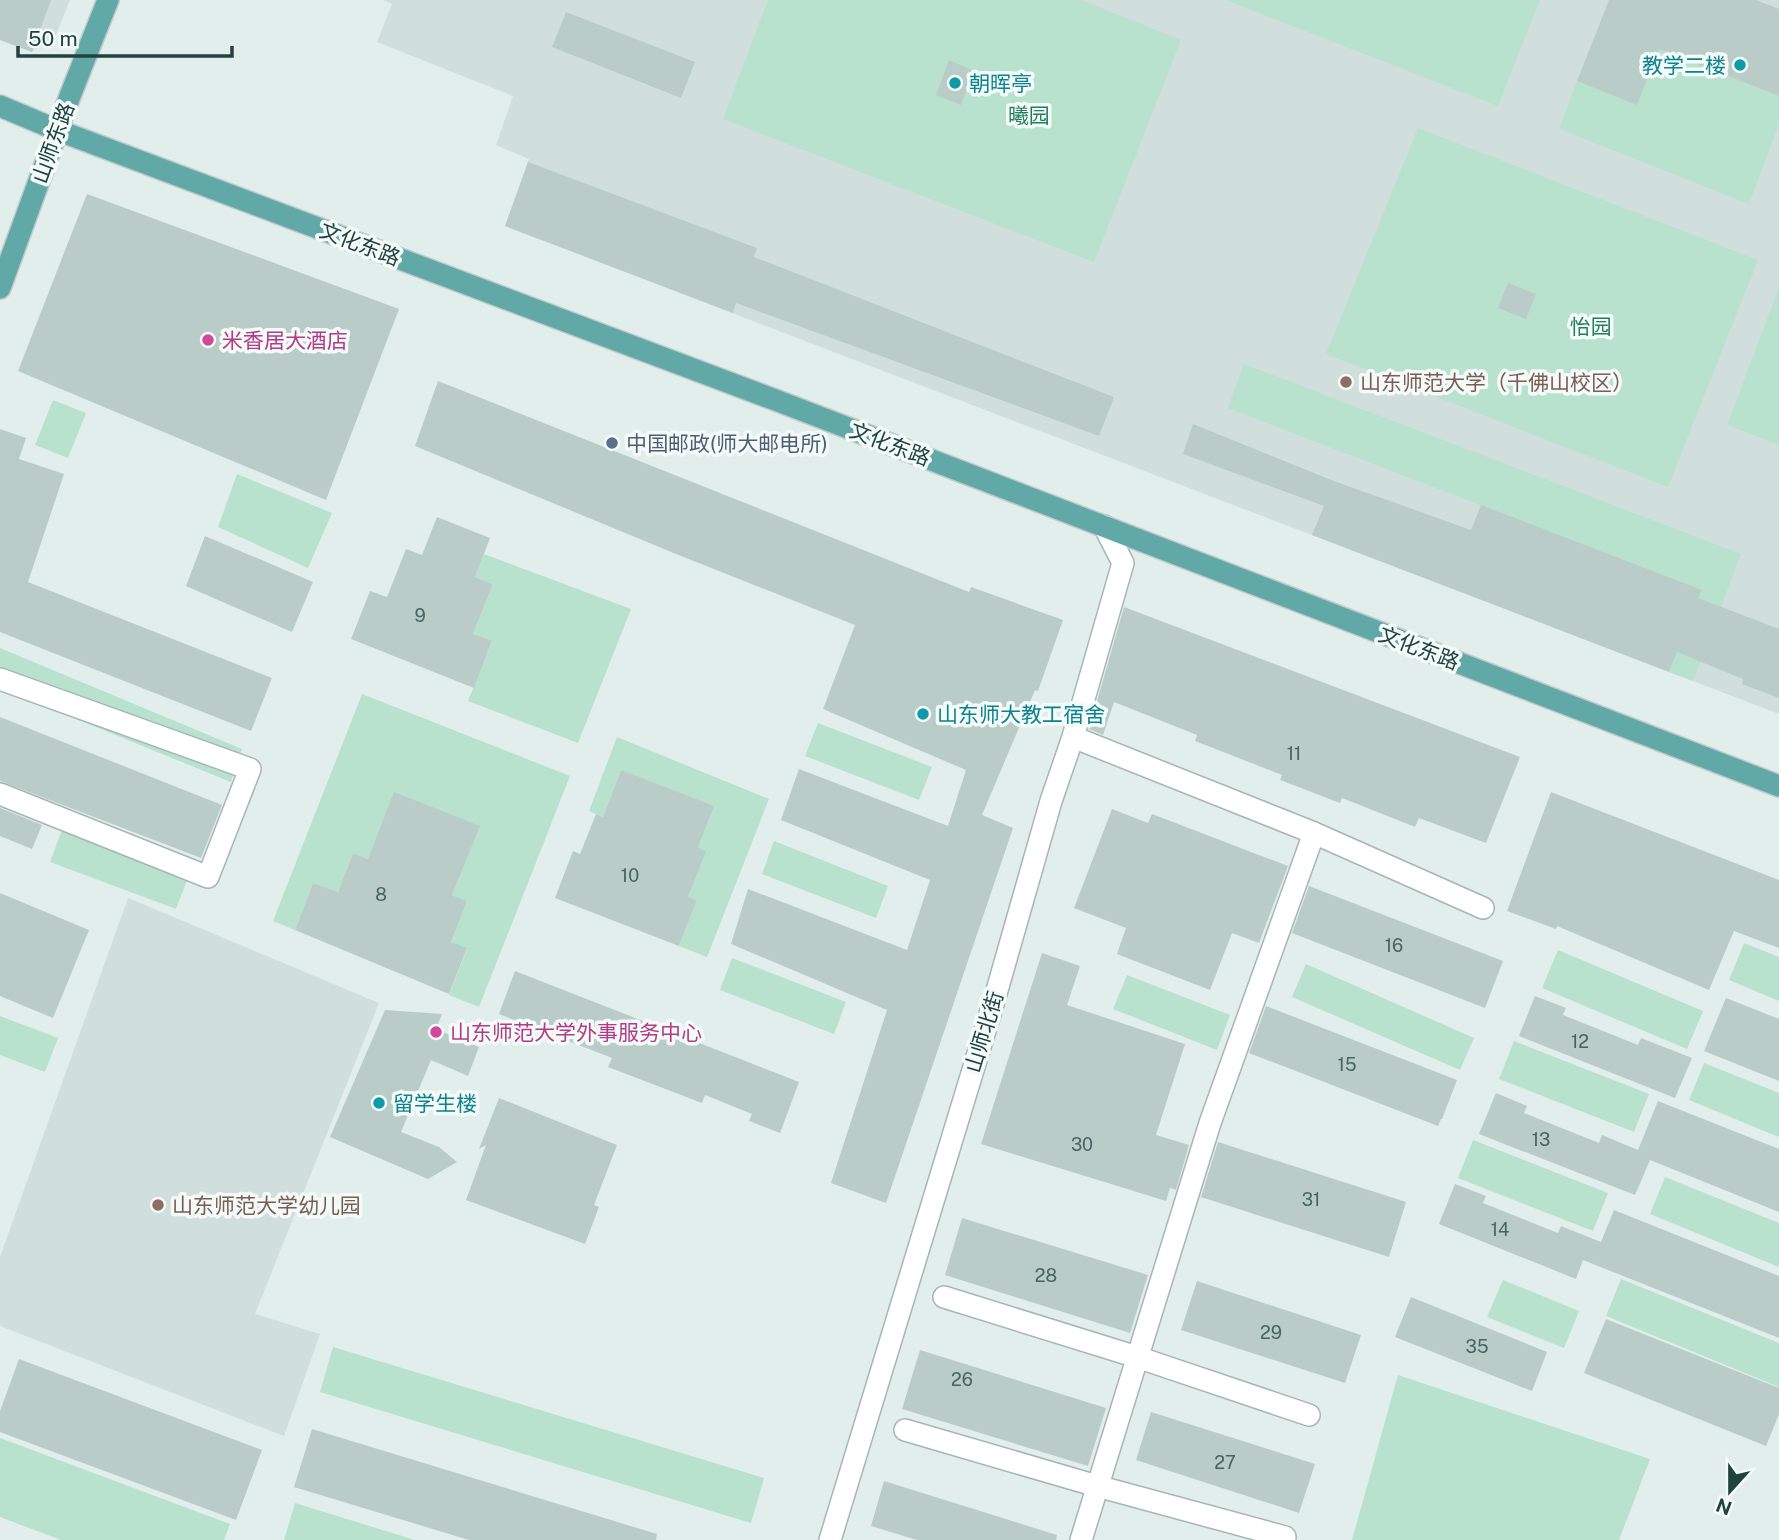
<svg xmlns="http://www.w3.org/2000/svg" width="1779" height="1540" font-family="'Public Sans','Noto Sans SC',sans-serif">
<rect width="100%" height="100%" fill="#e2eeeb"/>
<!-- built -->
<path fill="#d0dedc" d="M0,0H70L55,37L32,52Z
M383,0H1779V714L505,226L529,159L496,145L513,96L377,42L392,4Z
M128,898L379,1003L255,1314L320,1334L284,1436L0,1326V1257Z"/>
<!-- green -->
<path fill="#b8e2cd" d="M768,0H1081L1181,40L1094,262L723,119Z
M1226,0H1540L1498,106Z
M1659,49L1779,96V124L1749,204L1559,129L1577,81L1637,104Z
M1418,128L1758,260L1668,487L1326,354Z
M1779,288V445L1727,425Z
M1244,364L1741,554L1693,681L1669,672L1701,590L1228,408Z
M53,400L86,413L68,458L35,445Z
M237,474L332,513L308,568L218,527Z
M484,554L631,609L578,743L468,701L492,642L473,634L493,584L475,577Z
M0,648L242,749L231,782L0,688Z
M362,694L570,776L479,1007L449,995L467,949L451,942L467,901L452,895L479,827L368,859L353,853L338,892L313,883L295,930L273,921Z
M818,723L932,767L919,800L805,756Z
M617,737L769,799L707,957L679,946L697,900L688,897L705,850L698,847L621,770L603,817L589,811Z
M63,827L189,875L176,909L50,862Z
M774,841L888,886L876,918L762,874Z
M1744,943L1779,957V1001L1729,980Z
M1558,950L1703,1011L1687,1049L1542,988Z
M732,958L846,1002L834,1034L720,990Z
M1306,964L1474,1038L1460,1070L1292,997Z
M1127,975L1230,1015L1217,1050L1113,1009Z
M0,1016L58,1038L45,1072L0,1055Z
M1514,1041L1649,1094L1634,1132L1499,1079Z
M1704,1063L1779,1093V1137L1689,1100Z
M1473,1140L1608,1193L1593,1231L1458,1178Z
M1665,1177L1779,1223V1267L1650,1214Z
M1621,1279L1779,1343V1387L1606,1316Z
M1503,1280L1579,1311L1564,1348L1487,1317Z
M333,1347L764,1478L751,1523L320,1392Z
M1398,1375L1650,1459L1619,1540H1352Z
M0,1438L230,1524L224,1540H61L0,1517Z
M295,1503L415,1540H284Z"/>
<!-- building -->
<path fill="#baccc8" d="M0,0H51L32,52L0,40Z
M1609,0H1756L1779,9V96L1659,49L1637,105L1577,81Z
M566,12L695,62L681,98L552,47Z
M949,60L974,71L961,105L936,95Z
M528,162L757,248L754,257L1114,397L1099,436L736,303L733,313L505,226Z
M87,194L399,309L326,500L18,371Z
M1508,283L1536,294L1526,319L1498,308Z
M438,381L969,592L971,587L1063,620L1038,691L1035,690L982,815L1013,828L886,1203L831,1183L887,1010L731,944L748,889L907,950L930,880L781,820L799,769L948,826L966,770L823,709L855,625L676,554L415,446Z
M1193,424L1334,481L1471,530L1481,505L1702,590L1698,598L1779,629V698L1742,684L1743,679L1677,652L1669,672L1312,535L1324,506L1183,454Z
M0,429L26,438L19,459L64,474L28,582L272,678L251,731L0,632Z
M437,517L490,538L475,577L493,584L473,634L492,641L474,688L351,639L370,591L387,597L406,549L422,555Z
M205,536L313,582L292,632L186,586Z
M1124,607L1520,757L1486,843L1419,818L1415,827L1342,798L1340,803L1280,780L1282,775L1195,741L1197,735L1114,702L1103,735L1089,729Z
M0,717L222,805L201,858L0,781Z
M621,770L714,806L698,847L706,851L688,897L697,900L679,946L555,898L573,851L580,854L596,814L603,817Z
M394,792L480,826L452,895L467,901L451,942L467,948L449,994L295,930L313,883L338,892L353,853L368,859Z
M1551,792L1779,880V948L1734,931L1709,990L1557,926L1556,929L1507,911Z
M0,808L42,825L32,849L0,836Z
M1112,809L1148,823L1152,814L1288,866L1259,943L1232,933L1210,990L1117,954L1126,928L1074,908Z
M1309,886L1503,961L1485,1008L1292,933Z
M0,893L89,930L53,1018L0,996Z
M1042,953L1080,966L1067,1005L1185,1044L1156,1135L1189,1145L1176,1190L1170,1188L1166,1201L981,1144Z
M515,971L799,1082L780,1133L749,1121L752,1114L705,1095L702,1103L608,1067L612,1058L499,1014Z
M1535,996L1566,1008L1563,1015L1638,1045L1641,1038L1692,1058L1675,1098L1519,1036Z
M1726,998L1779,1019V1081L1704,1051Z
M1266,1006L1457,1080L1442,1119H1441L1438,1126L1249,1053Z
M385,1010L442,1014L436,1029L479,1047L468,1076L431,1060L401,1132L439,1147L457,1162L428,1179L330,1137Z
M1496,1093L1527,1106L1524,1113L1599,1143L1602,1135L1638,1150L1658,1101L1779,1149V1212L1650,1160L1635,1195L1479,1134Z
M499,1098L617,1145L594,1205L599,1207L585,1244L466,1200L486,1145L479,1149Z
M1218,1142L1406,1202L1389,1257L1201,1197Z
M1455,1184L1486,1196L1483,1203L1558,1233L1561,1226L1601,1242L1614,1210L1779,1276V1338L1583,1260L1576,1279L1439,1224Z
M962,1218L1148,1275L1130,1333L945,1275Z
M1197,1281L1361,1335L1345,1383L1181,1330Z
M1411,1297L1547,1352L1532,1391L1395,1337Z
M1606,1319L1779,1388V1414L1766,1446L1584,1373Z
M920,1350L1106,1408L1088,1466L902,1409Z
M19,1359L262,1450L236,1520L0,1432V1411Z
M1151,1412L1315,1464L1299,1513L1136,1460Z
M312,1429L657,1534L656,1540H469L294,1487Z
M884,1481L1057,1535L1056,1540H917L871,1526Z"/>
<g fill="none" stroke-linecap="round" stroke-linejoin="round">
<defs>
<path id="minor" d="M0,679L250,769L208,877L0,794
M1073,737L1314,833L1483,908
M944,1297L1137,1357L1309,1415
M905,1430L1097,1486L1285,1537
M830,1540L994,1001L1051,801L1073,737L1123,563L1104,526
M1081,1540L1210,1123L1314,833"/>
<path id="major" d="M0,106L57,130L778,401L1779,786
M0,288L70,96L108,0"/>
</defs>
<!-- minor casing -->
<use href="#minor" stroke="#a4b7b4" stroke-width="24"/>
<!-- major casing -->
<use href="#major" stroke="#c1caca" stroke-width="24"/>
<!-- minor -->
<use href="#minor" stroke="#fff" stroke-width="21"/>
<!-- major -->
<use href="#major" stroke="#61a9a7" stroke-width="21"/>
</g>
<!-- markers -->
<g fill="#0f9aa8" stroke="#f3faf8" stroke-width="2.5">
<circle cx="1740" cy="65" r="7"/>
<circle cx="955" cy="83" r="7"/>
<circle cx="923" cy="714" r="7"/>
<circle cx="379" cy="1103" r="7"/>
</g>
<g fill="#d1479c" stroke="#f3faf8" stroke-width="2.5">
<circle cx="208" cy="340" r="7"/>
<circle cx="436" cy="1032" r="7"/>
</g>
<g fill="#8d6e63" stroke="#f3faf8" stroke-width="2.5">
<circle cx="1346" cy="382" r="7"/>
<circle cx="158" cy="1205" r="7"/>
</g>
<circle fill="#5c6f8a" stroke="#f3faf8" stroke-width="2.5" cx="612" cy="443" r="7"/>
<g text-anchor="middle" dominant-baseline="central" stroke-width="7" stroke-linejoin="round" paint-order="stroke">
<!-- number labels -->
<g font-size="18" fill="#466462">
<text x="420" y="615">9</text>
<text x="1294" y="753">11</text>
<text x="630" y="875">10</text>
<text x="381" y="894">8</text>
<text x="1394" y="945">16</text>
<text x="1580" y="1041">12</text>
<text x="1347" y="1064">15</text>
<text x="1541" y="1139">13</text>
<text x="1082" y="1144">30</text>
<text x="1311" y="1199">31</text>
<text x="1500" y="1229">14</text>
<text x="1046" y="1275">28</text>
<text x="1271" y="1332">29</text>
<text x="1477" y="1346">35</text>
<text x="962" y="1379">26</text>
<text x="1225" y="1462">27</text>
</g>
<!-- culture labels -->
<g font-size="21" fill="#0d838f" stroke="#f3faf8" text-anchor="start">
<text x="1726" y="65" text-anchor="end">教学二楼</text>
<text x="969" y="83">朝晖亭</text>
<text x="937" y="714">山东师大教工宿舍</text>
<text x="393" y="1103">留学生楼</text>
</g>
<!-- park labels -->
<g font-size="21" fill="#247e5b" stroke="#f3faf8">
<text x="1029" y="115">曦园</text>
<text x="1591" y="326">怡园</text>
</g>
<!-- street labels -->
<g font-size="21" fill="#204240" stroke="#f3faf8">
<text transform="translate(53 143) rotate(-70)">山师东路</text>
<text transform="translate(360 244) rotate(21)">文化东路</text>
<text transform="translate(890 444) rotate(21)">文化东路</text>
<text transform="translate(1419 648) rotate(21)">文化东路</text>
<text transform="translate(984 1032) rotate(-73)">山师北街</text>
</g>
<!-- hotel labels -->
<g font-size="21" fill="#b23c85" stroke="#f3faf8" text-anchor="start">
<text x="222" y="340">米香居大酒店</text>
<text x="450" y="1032">山东师范大学外事服务中心</text>
</g>
<!-- education labels -->
<g font-size="21" fill="#785e54" stroke="#f3faf8" text-anchor="start">
<text x="1360" y="382">山东师范大学（千佛山校区）</text>
<text x="172" y="1205">山东师范大学幼儿园</text>
</g>
<!-- service labels -->
<g font-size="21" fill="#4e5e75" stroke="#f3faf8" text-anchor="start">
<text x="626" y="443">中国邮政(师大邮电所)</text>
</g>
</g>
<!-- north arrow -->
<g transform="translate(1730 1491) rotate(201)" stroke="#f3faf8" stroke-width="5" paint-order="stroke">
<path d="M0-5L12 26L0 18L-12 26Z" fill="#204240"/>
<text y="-10" font-size="19" font-weight="bold" text-anchor="middle" fill="#204240">N</text>
</g>
<!-- scale -->
<path d="M18 46v10h214v-10" fill="none" stroke="#204240" stroke-width="3.5"/>
<text x="28" y="46" font-size="21" fill="#204240" stroke="#f3faf8" stroke-width="5" paint-order="stroke">50 m</text>
</svg>
